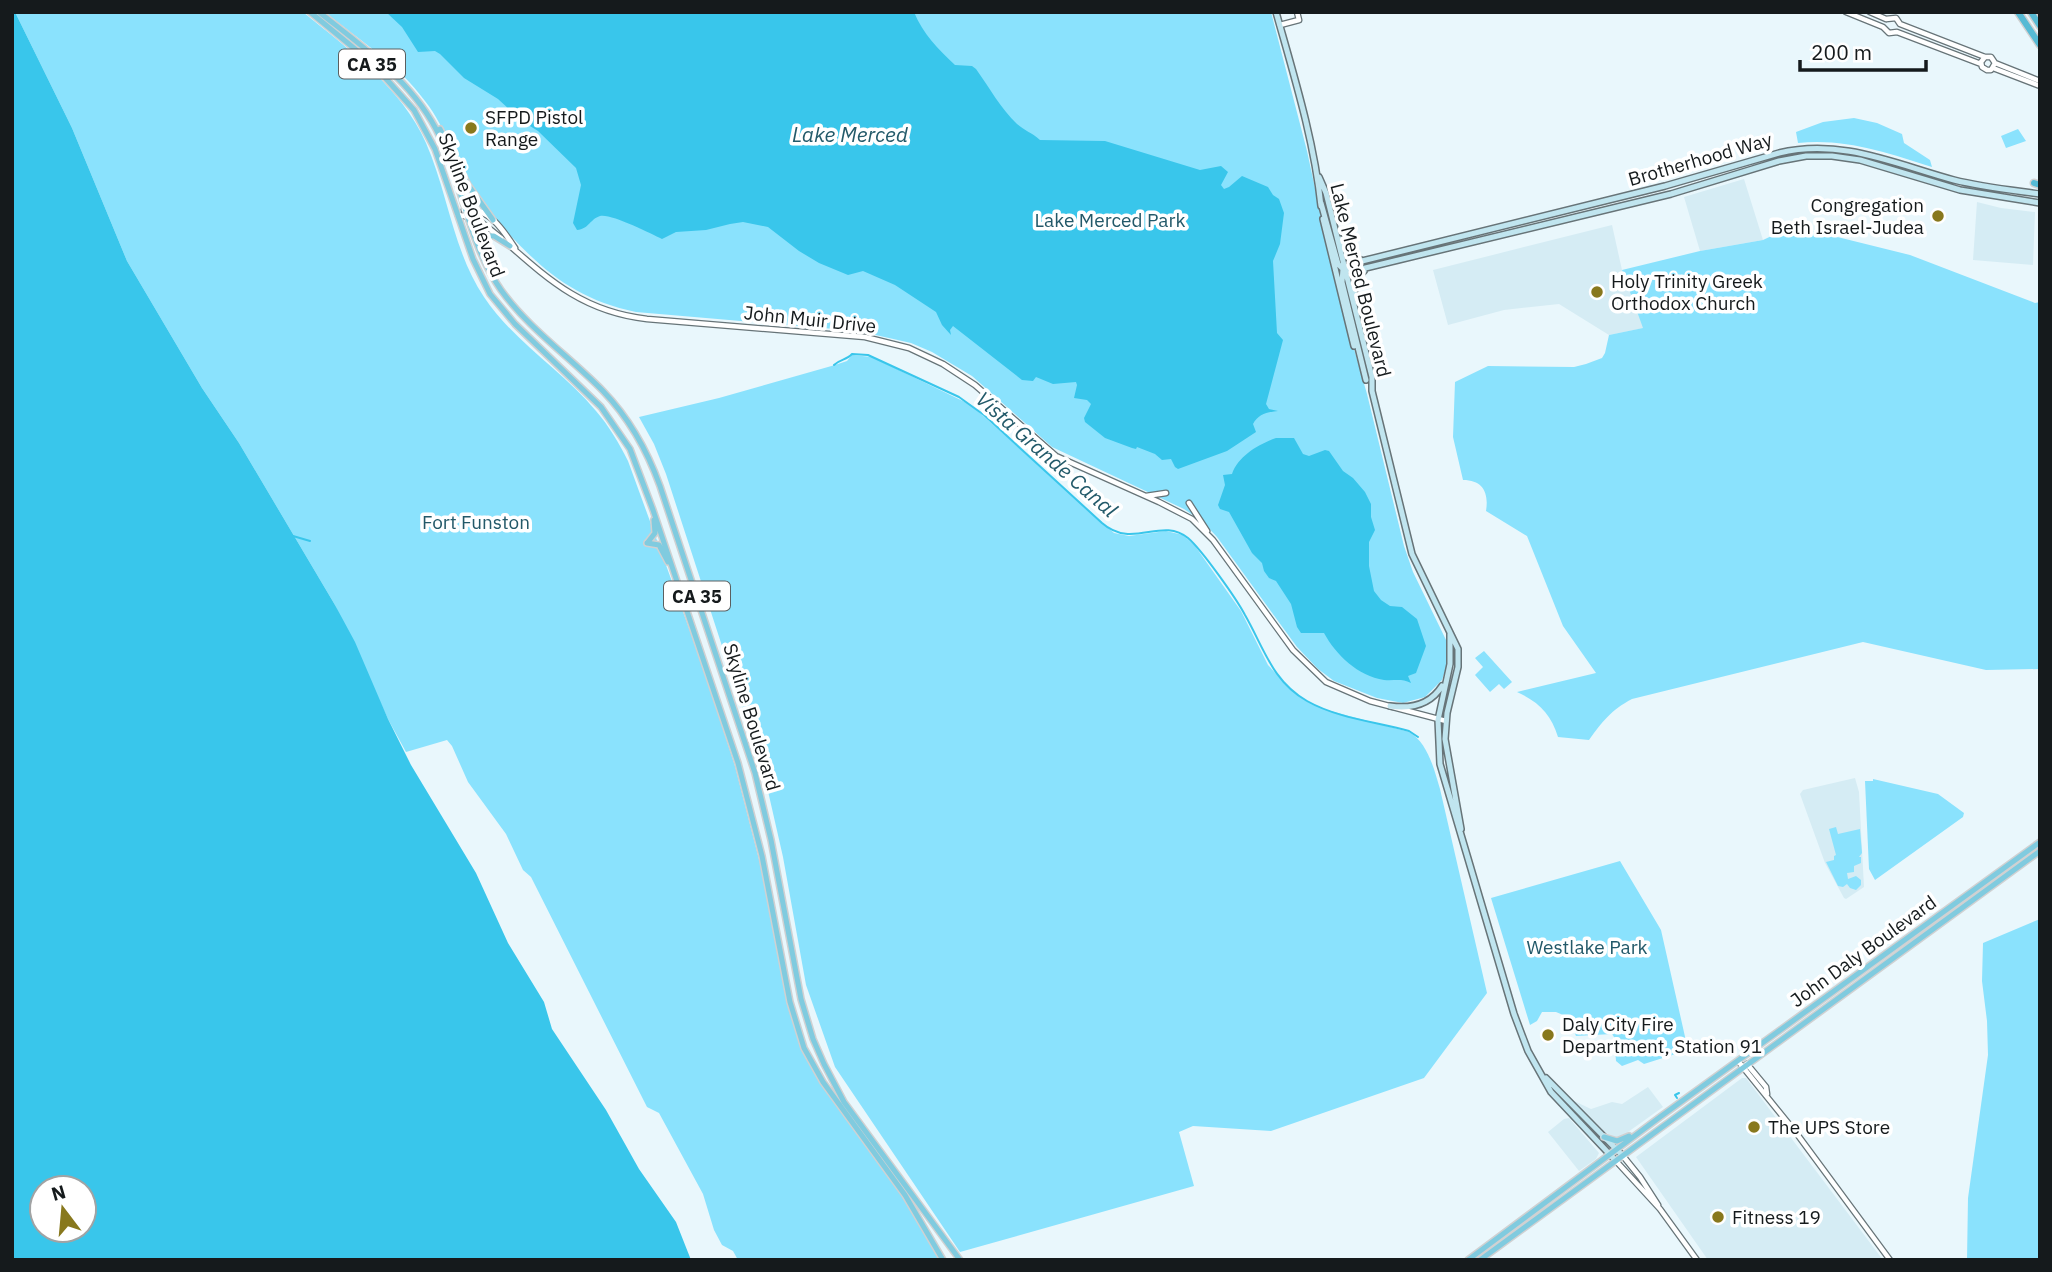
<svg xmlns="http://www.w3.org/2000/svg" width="2052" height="1272" font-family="'IBM Plex Sans',sans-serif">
<rect width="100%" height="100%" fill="#e9f7fc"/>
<!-- built -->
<path fill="#d5ecf4" d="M1744,179L1763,240L1700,251L1684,197Z
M1977,202L2001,208L2035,212L2033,265L1973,260Z
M1612,225L1622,270L1644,328L1609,335L1559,304L1504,310L1448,325L1433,270Z
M1855,778L1859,792L1864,887L1846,899L1844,898L1825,863L1800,794L1803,790Z
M1742,1078H1746L1883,1260H1708L1636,1157Z
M1648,1087L1663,1107L1621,1137H1615L1606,1133L1572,1100L1591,1109L1612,1102L1622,1104Z
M1569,1118L1599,1153L1596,1159L1579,1171L1548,1132L1564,1119Z"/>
<!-- green -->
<path fill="#8ae2fd" d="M15,12H303C348,49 402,88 426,143C448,193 453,251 484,297C514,342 562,370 596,411C609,426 619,443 628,461L701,661L735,766L762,871L777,951H780L790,1002L813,1066L905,1195L943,1260H738L733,1251L722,1245L714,1230L703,1194L659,1113L647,1107L531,877L523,870L506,834L468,782L452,746L447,740L406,752L388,719L335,605L239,443L202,388L127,261L72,128Z
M325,12H1271L1307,151L1337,290L1367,394L1404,546L1413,572L1447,642L1449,659L1442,680L1425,697L1403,703L1377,698L1334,681L1318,669L1297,647L1217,537L1203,522L1184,509L1052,447L972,376L932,352L911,343L858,331L636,312C579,300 546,274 507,232C496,221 484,209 475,195C456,165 447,129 425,101C399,65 359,40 325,12Z
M1854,118L1877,123L1902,134L1904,143L1930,160L1932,167C1888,153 1845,138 1798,143L1796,132L1823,122Z
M2018,129L2026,141L2006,148L2001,136Z
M1793,226L1910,255L2035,303L2040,302V669L1986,670L1863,642L1632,699C1611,710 1602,722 1589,740L1558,737C1551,714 1539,702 1517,692L1596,673L1563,626L1527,536L1486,511C1489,493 1483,480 1463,480L1453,437L1455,382L1488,366L1574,367L1586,364L1602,358L1605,353L1609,335L1643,328L1622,270L1700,251L1763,240Z
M852,355L872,357L971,405L1114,533L1129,536L1166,531L1183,535L1195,546L1241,611L1268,665L1290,689L1306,701L1327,710L1409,732C1428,743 1434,769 1440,789L1487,993L1424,1078L1271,1131L1193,1126L1179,1132L1194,1186L960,1252L835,1067L806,985L783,857L765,778L666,474L654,444L639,417L719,398L835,365L847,361Z
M1484,651L1512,682L1504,689L1499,684L1490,692L1475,675L1483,667L1475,658Z
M1873,779L1938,794L1964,813L1963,817L1875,880L1869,869L1865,781H1873Z
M1836,827L1838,834L1860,829L1862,853L1859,857H1861V863L1854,866V872L1847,873L1848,879L1856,876L1861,880V885L1856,890L1850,888L1847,884L1843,887L1838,886L1826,862L1834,860V856L1836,855L1829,829Z
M1620,861L1661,930L1688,1050L1644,1064L1638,1060L1622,1066L1616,1061L1614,1037L1612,1034L1576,1036L1568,1017L1556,1012H1542L1537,1021L1530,1025L1491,898Z
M2040,919V1260H1967L1968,1198L1988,1055L1987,1021L1982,981L1983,943Z"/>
<!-- water -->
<path fill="#39c6eb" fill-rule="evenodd" d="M12,12H15L72,128L127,261L202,388L239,443L335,605L355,642L388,719L411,765L476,873L508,943L544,1002L552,1029L606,1110L639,1169L676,1222L691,1260H12ZM84,1188V1230H42V1188Z
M386,12H914C923,34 938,49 955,65L972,66L976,69C989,87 1001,109 1017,124C1025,131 1031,132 1040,140L1105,141L1200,170L1221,166L1228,172L1221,185L1224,189L1229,187L1242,176L1268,187L1273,195L1279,199L1284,213L1280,244L1273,261L1277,333L1283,340L1266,404L1269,409L1278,411C1268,412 1258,414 1253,424L1256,432L1227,451L1178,469L1175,467L1171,459L1162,460L1155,454L1137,447L1136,449L1132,448L1105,438L1085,422L1084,418L1091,404L1087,400L1074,398L1077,385L1076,382L1053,384L1036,377L1033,381L1022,380L953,326L950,330L951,335L942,325L936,312L895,285L863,271L848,275L819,263L799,251L768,227L743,222L730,224L706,230L676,232L662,239C650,233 610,213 600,216C590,219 589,229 577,230L573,223L581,185L576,168L538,131L522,121L498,99L464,78L440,54L435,51L418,52L402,27Z
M1276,438H1294L1303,454L1309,456L1325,450L1329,451L1343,471L1353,478L1365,492L1371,504V517L1375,530L1369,542V566L1374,591L1381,600L1390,606L1402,607L1417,619L1426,646L1416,673L1408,676L1411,683C1401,678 1395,681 1384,680C1358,676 1336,655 1324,633H1301L1297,627L1291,604L1276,581L1269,578L1264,571L1262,563L1252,553L1229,512L1220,509L1218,505L1225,485L1223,475L1232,474C1238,456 1259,444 1276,438Z"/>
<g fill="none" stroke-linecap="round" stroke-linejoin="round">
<!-- stream -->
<path stroke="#39c6eb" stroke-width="2" d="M834,365C840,359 847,360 852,354L868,355L959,397L984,415L1102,523C1133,550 1161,516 1188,538C1202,550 1236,598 1245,615C1264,648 1272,681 1307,701C1337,718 1376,722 1409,731L1418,737
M293,536L310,541
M1677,1098L1675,1095L1679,1093"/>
<defs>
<path id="tertiary" d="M1846,12L1883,27L1889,33L1897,32L1981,64
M1870,12L1886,19
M1886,19L1896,18L1900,24L1985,57H1991L1995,63L1991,70H1987L1982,67L1981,62L1985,57
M1280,25L1299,20L1297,12
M1995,63L2040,81
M1993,68L2040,86
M464,210C487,205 504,231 515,248
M458,215L476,218L501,238
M508,244C552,283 586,312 647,319L865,337L909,348L943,364L975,385L1056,456L1159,502L1192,519L1213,540L1293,650L1326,682L1370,701L1446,721
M1146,496L1166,493
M1189,503L1207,531
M1738,1061L1797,1134L1890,1260
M1747,1064L1766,1087L1767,1094
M1623,1156L1640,1177L1658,1205
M1616,1161L1660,1209L1697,1260"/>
<path id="secondary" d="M1276,12C1294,76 1314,140 1321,206
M1319,177L1326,193L1372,377V391L1412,554L1458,649V667L1447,713L1445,739L1461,829
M1321,203L1338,264L1343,269L1353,271L1671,194L1779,161L1806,156H1832L1860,160L1960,190L2040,203
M1323,219L1354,346
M1340,239L1348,255L1361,260
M1354,299L1355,279L1364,271
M1366,380L1342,282L1343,269L1354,263L1665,186L1779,153C1841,138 1895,164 1954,180C1982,187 2011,190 2040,194
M1450,634V664L1438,720L1440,764L1514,1014L1528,1051L1551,1092L1616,1161
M1390,706C1411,709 1430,705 1442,686
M1546,1078L1623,1156"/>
<path id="primary" d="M310,12L372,63L414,110L435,149L473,259L490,294L515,324L601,407L630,449L653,510L738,763L762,856L790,1002L804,1048L823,1082L905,1195L943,1260
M319,12C364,48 415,83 440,137C463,187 469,244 501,290C529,329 570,357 603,391C630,419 647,450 660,486L755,773L771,840L801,999L813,1039L824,1064L844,1102L960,1260
M440,129L468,185L493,220
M487,262L483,245L487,236H494L510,246
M648,542L655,533L654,520
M647,543L659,545L668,562
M1604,1137L1617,1141L1629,1136
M1468,1260L1660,1117L2040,842
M1480,1260L2040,851"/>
<path id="trunk" d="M2018,12L2040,45
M2031,12L2040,26
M2034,183L2040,185"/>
</defs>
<!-- tertiary casing -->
<use href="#tertiary" stroke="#677478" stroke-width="7"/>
<!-- secondary casing -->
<use href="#secondary" stroke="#677478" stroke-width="8"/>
<!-- primary casing -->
<use href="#primary" stroke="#d0d1d2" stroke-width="8"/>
<!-- trunk casing -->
<use href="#trunk" stroke="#d0d1d2" stroke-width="9"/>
<!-- tertiary -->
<use href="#tertiary" stroke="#fff" stroke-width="4.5"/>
<!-- secondary -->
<use href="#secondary" stroke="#c0e5ef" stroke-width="5"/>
<!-- primary -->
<use href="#primary" stroke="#80cbdf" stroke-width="5"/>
<!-- trunk -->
<use href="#trunk" stroke="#56bad4" stroke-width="6"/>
</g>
<!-- markers -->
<g fill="#88781d" stroke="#fff" stroke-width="2.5">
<circle cx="471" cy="128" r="7"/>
<circle cx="1938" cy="216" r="7"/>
<circle cx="1597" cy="292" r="7"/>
<circle cx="1548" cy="1035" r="7"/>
<circle cx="1754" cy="1127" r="7"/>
<circle cx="1718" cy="1217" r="7"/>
</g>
<g text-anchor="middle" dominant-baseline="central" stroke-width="7" stroke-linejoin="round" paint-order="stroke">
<!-- shield labels -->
<g fill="#fff" stroke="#5b5f60" stroke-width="2">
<rect x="339" y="49.5" width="66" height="29" rx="5"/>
<rect x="664" y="581.5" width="66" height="29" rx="5"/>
</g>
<g font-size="18" font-weight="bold" fill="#151a1c">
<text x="372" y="64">CA 35</text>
<text x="697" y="596">CA 35</text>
</g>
<!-- poi labels -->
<g font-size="19" fill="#151a1c" stroke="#fff" text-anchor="start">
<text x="485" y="117">SFPD Pistol<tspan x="485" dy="22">Range</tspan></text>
<text x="1924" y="205" text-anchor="end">Congregation<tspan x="1924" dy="22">Beth Israel-Judea</tspan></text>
<text x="1611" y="281">Holy Trinity Greek<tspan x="1611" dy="22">Orthodox Church</tspan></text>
<text x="1562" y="1024">Daly City Fire<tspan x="1562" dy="22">Department, Station 91</tspan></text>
<text x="1768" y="1127">The UPS Store</text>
<text x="1732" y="1217">Fitness 19</text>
</g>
<!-- street labels -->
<g font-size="19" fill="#151a1c" stroke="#fff">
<text transform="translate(1700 159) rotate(-16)">Brotherhood Way</text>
<text transform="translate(472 205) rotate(69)">Skyline Boulevard</text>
<text transform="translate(1361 280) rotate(76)">Lake Merced Boulevard</text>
<text transform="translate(810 319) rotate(6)">John Muir Drive</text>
<text transform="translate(752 717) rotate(73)">Skyline Boulevard</text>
<text transform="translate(1863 951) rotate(-36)">John Daly Boulevard</text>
</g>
<!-- park labels -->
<g font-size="19" fill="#235969" stroke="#fff">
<text x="1110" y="220">Lake Merced Park</text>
<text x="476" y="522">Fort Funston</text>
<text x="1587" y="947">Westlake Park</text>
</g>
<!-- water labels -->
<g font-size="21" font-style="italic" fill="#235a6a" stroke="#fff">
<text x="850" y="134">Lake Merced</text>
<text transform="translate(1047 454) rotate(41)">Vista Grande Canal</text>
</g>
</g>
<!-- border -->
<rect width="2052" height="1272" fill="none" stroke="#151a1c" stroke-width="28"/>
<!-- north arrow -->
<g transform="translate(63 1209) rotate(344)"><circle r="33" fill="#ffffff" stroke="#a1a3a4" stroke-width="2"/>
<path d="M0-5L12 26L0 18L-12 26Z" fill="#88781d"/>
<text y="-10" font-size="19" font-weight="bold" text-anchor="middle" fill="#151a1c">N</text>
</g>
<!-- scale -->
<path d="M1800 60v10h126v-10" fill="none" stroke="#151a1c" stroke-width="3.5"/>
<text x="1811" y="60" font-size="21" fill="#151a1c" stroke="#ffffff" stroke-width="5" paint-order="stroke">200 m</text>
</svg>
